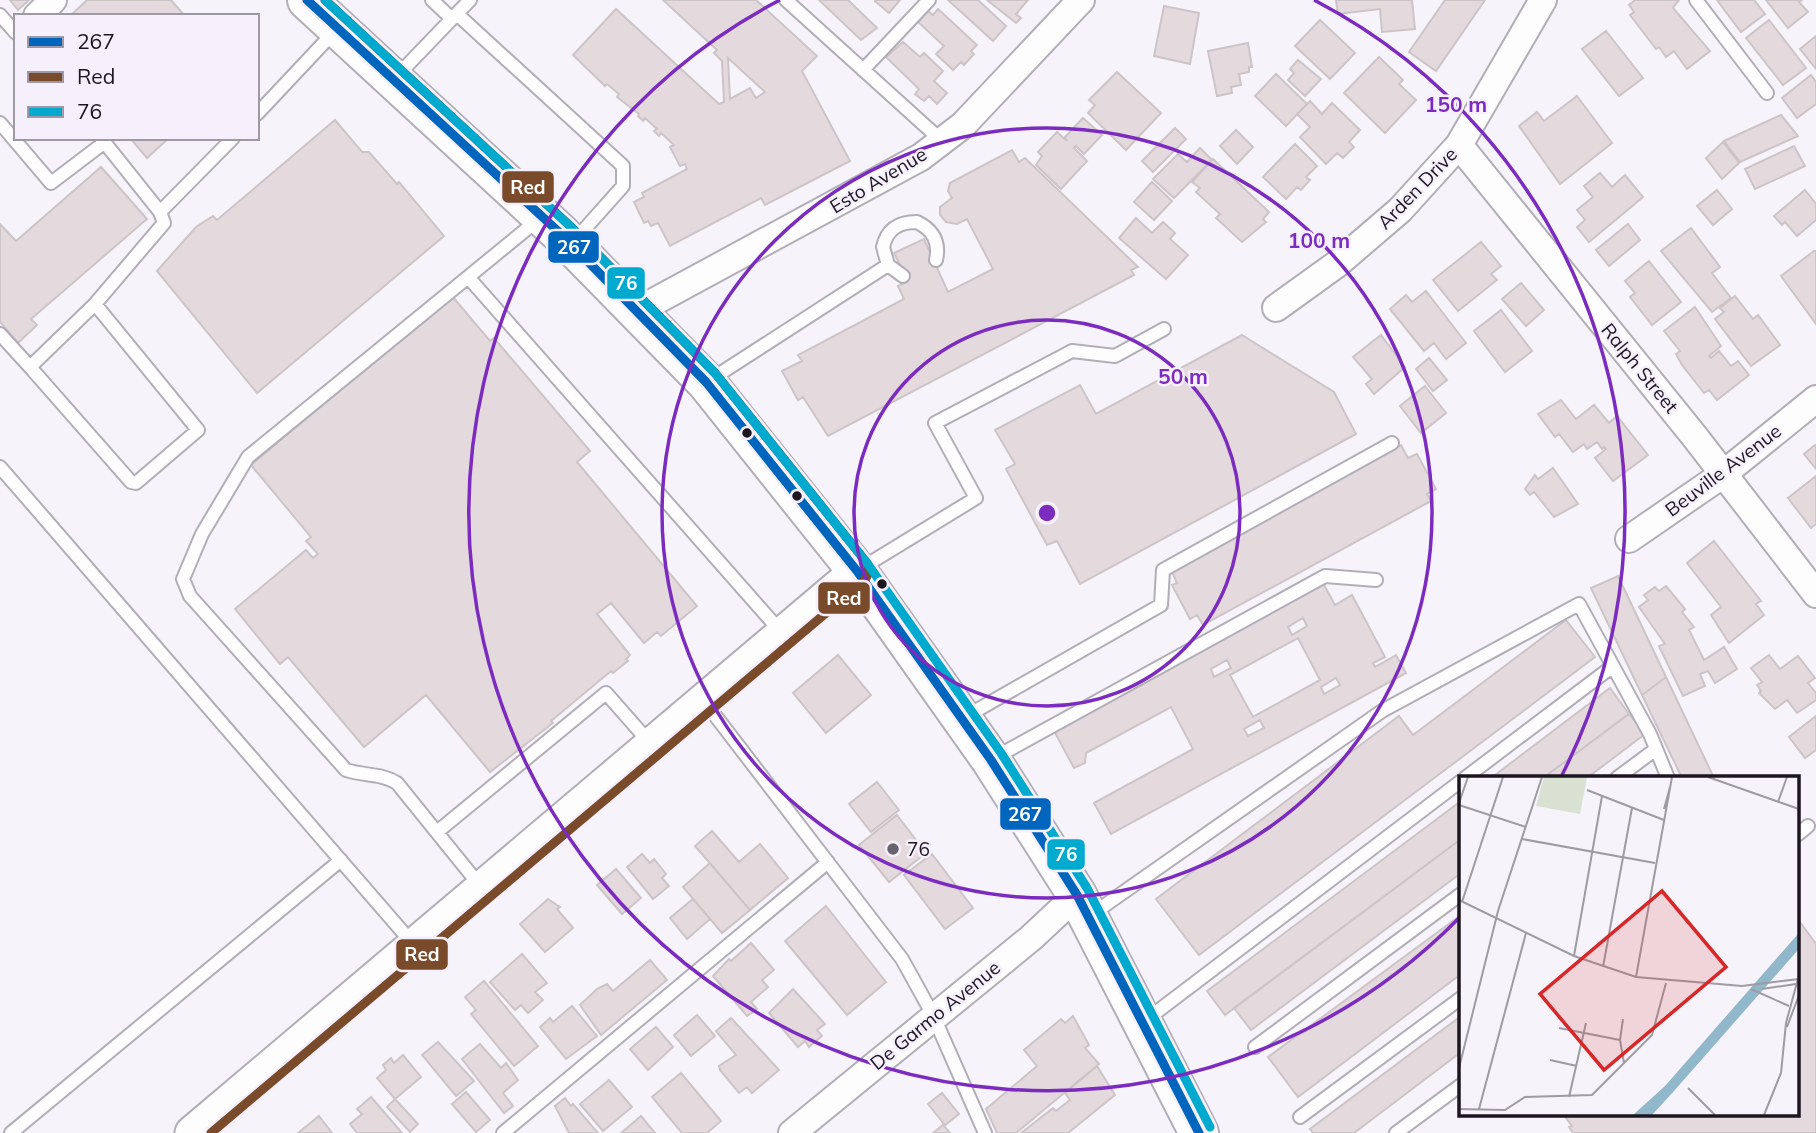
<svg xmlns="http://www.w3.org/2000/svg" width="1816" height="1133" font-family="Mulish,sans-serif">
<rect width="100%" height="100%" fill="#f6f3fa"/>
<!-- building -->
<path fill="#e4dade" stroke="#cdc4c7" stroke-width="2" fill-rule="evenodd" d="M10,0H29L18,10Z
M87,0H171L185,16H70Z
M663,0H756L817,56L802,71L850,161L765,205L761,198L670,246L658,223L651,226L648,221L644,223L634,202L644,197L642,193L687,169L685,164L680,166L670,147L674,145L661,133L659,136L654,131L657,129L645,118L643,121L638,116L639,114L617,97L619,94L607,84L605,86L573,55L616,9L719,104L724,102L722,61L714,53L717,50ZM728,58L765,92L756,98L750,88L730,99Z
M819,0H848L877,28L861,40Z
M900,0L889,13L875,1V0Z
M948,0H978L1006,26L993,41Z
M987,0H1028L1016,14L1021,18L1016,23Z
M1336,0H1412L1415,29L1382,32L1380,9L1338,14Z
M1445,0H1485L1436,71L1409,52Z
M1635,0H1679L1673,8L1710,51L1687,69L1674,51L1666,57L1659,47L1656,49L1630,15L1634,12L1629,5Z
M1717,0H1754L1765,14L1741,32Z
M1766,0H1802L1799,2L1808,12L1788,28Z
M1164,6L1199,13L1190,64L1154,56Z
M938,9L977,45L971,51L974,54L964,65L961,62L953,70L936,54L944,46L918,22L928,11L933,15Z
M1320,20L1355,53L1330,79L1295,46Z
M1769,20L1806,68L1783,85L1746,38Z
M1606,31L1643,78L1619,96L1582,49Z
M1816,36V69L1800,49Z
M903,42L920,57L924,53L943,71L934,81L947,93L937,104L929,96L924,101L915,94L919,89L886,57Z
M1248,43L1252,67H1249V72L1239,74L1241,85L1231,87L1232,93L1217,96L1208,51Z
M1379,57L1403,80L1399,84L1416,100L1385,133L1344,93Z
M1298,60L1321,79L1305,96L1288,80L1294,73L1290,69Z
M1117,72L1161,113L1126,150L1088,113L1095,105L1089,100Z
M1276,74L1307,104L1286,126L1255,96Z
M1811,75L1816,82V104L1797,118L1782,98Z
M1577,96L1612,143L1560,184L1519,126L1537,112L1544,121Z
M1310,101L1322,114L1332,103L1360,130L1349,142L1354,147L1343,158L1337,153L1326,164L1300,137L1310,127L1297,114Z
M1781,115L1798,136L1740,162L1724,141Z
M1083,118L1102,135L1084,154L1076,146L1074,148L1087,161L1061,189L1036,165L1042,156L1038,152L1057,132L1067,141L1065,137Z
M335,120L362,152H369L397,184L399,182L444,236L257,393L157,271L196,227L213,216L217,220Z
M1175,128L1186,139L1153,172L1142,161Z
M1236,130L1253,147L1237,164L1220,146Z
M130,138H169L147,158Z
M1723,142L1739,163L1722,179L1706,158Z
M1295,144L1317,166L1306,177L1310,180L1301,190L1297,187L1286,199L1263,177Z
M1794,146L1805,166L1755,189L1745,169Z
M1200,148L1212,160L1174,198L1153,179L1178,154L1187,162Z
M1012,150L1019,162L1025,158L1138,267L1131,270L1134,275L828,436L803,397L798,400L782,371L802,361L798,355L904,299L898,286L908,281L894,253L924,239L948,292L993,269L967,219L957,224L946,222L940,215V207L952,198L948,191L950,183Z
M1213,159L1269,212L1263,219L1266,222L1242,242L1216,218L1220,214L1196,192L1200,188L1192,182Z
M101,167L147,219L31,319L37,325L18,343L0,322V224L16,241Z
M1600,173L1612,187L1625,175L1643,197L1589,242L1577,227L1585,220L1577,210L1593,197L1584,186Z
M1152,182L1172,201L1154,220L1134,202Z
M1717,190L1732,209L1713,225L1697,206Z
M1805,190L1816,204V220L1797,236L1785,222L1782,225L1774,216Z
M1136,218L1152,233L1163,222L1175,233L1170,239L1188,255L1166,279L1119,238Z
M1628,224L1640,240L1609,266L1596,250Z
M1691,228L1720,267L1712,273L1731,298L1712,312L1661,251Z
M1481,242L1501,266L1491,274L1497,280L1458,311L1433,280Z
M1814,251H1816V324L1781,276Z
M1649,261L1681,302L1652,325L1630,297L1635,293L1625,281Z
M1521,283L1544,310L1526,326L1502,299Z
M1426,291L1466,343L1446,359L1434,343L1424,351L1390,309L1406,295L1412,302Z
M452,296L490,341L494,338L590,451L577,462L697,606L661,636L657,632L644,643L611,603L597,614L630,655L626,659L628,661L613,673L611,671L551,721L553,723L490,772L426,695L364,747L288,657L280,664L235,609L306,550L313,558L318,554L306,541L311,537L251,465Z
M1735,296L1753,319L1758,315L1780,345L1751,366L1715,319L1724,312L1720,308Z
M1695,307L1721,346L1709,356L1711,358L1719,351L1731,366L1738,361L1749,375L1717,400L1709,390L1704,393L1682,365L1676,354L1680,351L1664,331Z
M1501,310L1532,351L1505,372L1474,331Z
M1242,335L1334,392L1356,434L1080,584L1057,541L1047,545L1006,469L1015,464L995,430L1080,385L1096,414Z
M1381,335L1405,367L1374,394L1366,384L1372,379L1353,357Z
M1429,358L1447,380L1433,391L1416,369Z
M1425,386L1446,413L1421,433L1400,406Z
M1561,400L1576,419L1594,405L1609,423L1617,416L1648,455L1613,481L1595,458L1606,449L1604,447L1602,449L1597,442L1587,449L1584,444L1573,452L1559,434L1555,437L1538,414Z
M1401,445L1408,458L1417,454L1436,489L1427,494L1431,501L1203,625L1197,615L1190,619L1172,585L1177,583L1172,572L1174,569Z
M1815,445L1816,447V469L1804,454Z
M1553,468L1578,504L1554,517L1534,492L1530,495L1525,489L1535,475L1538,479Z
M1816,476V524L1811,528L1788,498Z
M1714,541L1761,601L1756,604L1764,615L1729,643L1711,615L1721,607L1687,563Z
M1618,576L1666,677L1642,695L1591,588Z
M1323,583L1335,605L1352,595L1385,657L1373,663L1375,667L1396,655L1406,673L1111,834L1094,803L1193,749L1171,707L1086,753L1085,763L1074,768L1053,729ZM1303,618L1307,626L1292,635L1288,627ZM1298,638L1320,680L1253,717L1230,675ZM1227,660L1231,668L1214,677L1211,669ZM1336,678L1340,685L1324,694L1321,687ZM1260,720L1264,728L1248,736L1244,729Z
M1666,586L1685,609L1682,612L1694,627L1689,630L1704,660L1724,647L1737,669L1715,683L1708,671L1700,674L1705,686L1683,696L1659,646L1665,644L1639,607L1648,600L1644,595L1655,587L1659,591Z
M1566,620L1595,657L1199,955L1156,899L1399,716L1413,735Z
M838,655L871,695L826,733L793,693Z
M1769,655L1780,669L1798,656L1815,678L1808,683L1816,693V700L1797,713L1787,700L1775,709L1759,693L1761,691L1757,685L1762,682L1751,668Z
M1666,677L1714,778H1682L1642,695Z
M1610,688L1629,714L1543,778H1491Z
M1629,714L1645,734L1587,778H1543Z
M1816,716V750L1805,758L1789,737Z
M877,782L899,810L871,832L849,804Z
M1461,801V839L1225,1015L1207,991Z
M897,815L926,853L889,882L859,845Z
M712,831L739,862L760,844L788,878L750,910L695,846Z
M1461,839V873L1251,1030L1234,1008Z
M642,854L650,863L654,859L666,874L662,878L669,886L653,899L627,867Z
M932,854L973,908L945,929L904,875Z
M710,863L750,910L722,933L683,887Z
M616,869L641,898L622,914L597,885Z
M548,899L560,907L557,909L573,928L545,952L520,924Z
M693,899L710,919L687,939L670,918Z
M826,906L886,982L847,1015L785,941Z
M1461,915V974L1298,1097L1268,1057Z
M1797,918L1816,944V1133H1573L1569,1127L1572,1126L1563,1114H1797Z
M751,943L774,970L762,980L768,987L751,1002L757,1009L747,1016L713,976L729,959L731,961Z
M522,954L547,983L535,992L543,1000L528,1013L521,1005L515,1010L490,982Z
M650,960L667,980L601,1035L580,1005L597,989L607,984L613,991Z
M484,981L538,1046L514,1066L471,1014L476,1010L465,997Z
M793,989L825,1024L817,1030L822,1036L809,1047L805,1041L798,1047L769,1013Z
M572,1006L597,1036L566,1059L540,1027L550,1018L553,1022Z
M697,1015L715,1036L691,1056L674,1035Z
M1073,1016L1089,1045L1085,1048L1099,1064L1016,1133H997L986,1109L1037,1066L1024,1050L1061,1019L1065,1023Z
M1461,1016V1052L1354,1133H1313L1310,1129Z
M731,1018L779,1070L752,1093L747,1087L739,1093L720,1070L719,1066L736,1055L716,1031Z
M656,1027L673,1047L648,1070L630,1049Z
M438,1042L474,1081L456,1096L422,1055Z
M480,1044L501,1068L506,1063L518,1080L503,1093L513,1106L504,1113L462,1059Z
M403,1055L421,1077L395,1099L377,1078L386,1070L383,1065L391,1058L394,1063Z
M1097,1066L1115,1095L1068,1133H1021L1053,1108L1056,1111L1070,1100L1065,1093Z
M681,1073L721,1121L707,1133H682L652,1097Z
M609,1080L632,1107L603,1131L580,1104Z
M466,1092L490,1120L476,1132L452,1104Z
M942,1093L959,1114L944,1126L950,1133H933L944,1124L928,1104Z
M371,1097L402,1133H357L350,1124L362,1114L357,1109Z
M565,1098L571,1106L573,1104L598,1133H569L555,1106Z
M395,1099L418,1124L410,1132L387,1107Z
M319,1116L332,1133H298Z
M641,1116L655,1133H621Z"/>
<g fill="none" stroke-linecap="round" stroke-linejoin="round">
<defs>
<path id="service" d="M432,0L452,19
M786,0L942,141
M1696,0L1767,93
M457,14L623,166V186L574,241
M0,15L16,33
M863,70L929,0
M396,77L470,0
M257,114L335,31
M0,123L51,183L105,142
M101,138L160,212L233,138
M903,276L888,265L883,247C887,229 898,222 917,222C933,230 940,242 936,260
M468,277L782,633
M95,304L30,367L131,482L136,483L198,430L95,304L164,223L160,212
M0,334L30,367
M710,380L888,265
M0,467L414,945
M860,569L976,498L935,423L1072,351L1115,356L1164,329
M704,701L902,959L933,1015L985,1133
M965,717L1161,605L1163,570L1392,443
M994,758L1325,576L1376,580
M1465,778L1613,666
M1617,778L1656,749
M437,832L606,693L650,743
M1797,835L1808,826
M481,887L397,783C381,773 364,776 346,770L190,596L183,579L202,534L248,457L539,219
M1091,915L1382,711L1579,604L1650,734L1668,778
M1146,1020L1461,781
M1255,1047L1461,894
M1300,1117L1461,998
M11,1133L341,860
M503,1133L828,862
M1396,1133L1461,1085"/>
<path id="minor" d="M37,16L53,0
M1459,145L1695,437L1816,594
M1276,308L1337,264L1400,210L1459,145L1543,0
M637,311L921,157L963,125L1081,0
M1629,539L1722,475L1816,399
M792,1133L1031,938L1077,895"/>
<path id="tertiary" d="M192,1133L857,571"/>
<path id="primary" d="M307,0L561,234L706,382L857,571L991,760L1077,895L1199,1133"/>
</defs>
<!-- service casing -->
<use href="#service" stroke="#b2aeb7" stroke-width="16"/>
<!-- minor casing -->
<use href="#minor" stroke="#b2aeb7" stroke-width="30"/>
<!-- tertiary casing -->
<use href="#tertiary" stroke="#b2aeb7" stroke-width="37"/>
<!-- primary casing -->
<use href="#primary" stroke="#b2aeb7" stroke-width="42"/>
<!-- service -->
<use href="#service" stroke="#fefdfe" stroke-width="12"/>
<!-- minor -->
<use href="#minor" stroke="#fefdfe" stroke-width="26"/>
<!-- tertiary -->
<use href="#tertiary" stroke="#fefdfe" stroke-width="33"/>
<!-- primary -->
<use href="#primary" stroke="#fefdfe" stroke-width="38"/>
<defs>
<path id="bus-1" d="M307,0L561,234L706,382L857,571L991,760L1077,895L1199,1133"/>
<path id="bus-2" d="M211,1133L865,580L869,572L867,563L715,373L569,225L325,0"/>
<path id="bus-3" d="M325,0L569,225L715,373L867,563L1001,753L1087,888L1210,1127"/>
</defs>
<!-- bus-1 casing -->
<use href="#bus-1" stroke="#f6f0fd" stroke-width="14"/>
<!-- bus-2 casing -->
<use href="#bus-2" stroke="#f6f0fd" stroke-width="14"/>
<!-- bus-3 casing -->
<use href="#bus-3" stroke="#f6f0fd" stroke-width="14"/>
<!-- bus-1 -->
<use href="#bus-1" stroke="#0065bd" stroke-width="9"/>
<!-- bus-2 -->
<use href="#bus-2" stroke="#7a4b2a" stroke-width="9"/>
<!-- bus-3 -->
<use href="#bus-3" stroke="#00a9ce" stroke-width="9"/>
</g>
<!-- distance rings -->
<g fill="none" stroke="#7b2cbf" stroke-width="3.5">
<circle cx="1047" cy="513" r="193"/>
<circle cx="1047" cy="513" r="385"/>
<path d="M1459 918A578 578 0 1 1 780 0M1314 0A578 578 0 0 1 1562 775"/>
</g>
<!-- markers -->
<g fill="#1c1621" stroke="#f6f0fd" stroke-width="2.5">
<circle cx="747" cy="433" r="6"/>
<circle cx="797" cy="496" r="6"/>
<circle cx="882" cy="584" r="6"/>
</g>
<circle fill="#68636d" stroke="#f6f0fd" stroke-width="2.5" cx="893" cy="849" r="7"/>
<g text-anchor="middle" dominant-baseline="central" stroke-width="5" stroke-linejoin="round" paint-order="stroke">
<!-- street labels -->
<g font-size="19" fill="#1c1621" stroke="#f6f0fd">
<text transform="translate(878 180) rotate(-31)">Esto Avenue</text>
<text transform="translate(1417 188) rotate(-46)">Arden Drive</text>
<text transform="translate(1640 368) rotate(51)">Ralph Street</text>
<text transform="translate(1723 470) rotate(-37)">Beuville Avenue</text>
<text transform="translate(935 1015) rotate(-39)">De Garmo Avenue</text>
</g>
<!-- poi labels -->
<g font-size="19" fill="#1c1621" stroke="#f6f0fd" text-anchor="start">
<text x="907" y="849">76</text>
</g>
</g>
<!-- overview -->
<g transform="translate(1459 776)">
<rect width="340" height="340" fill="#f6f3fa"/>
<path d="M85,1H128L121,38L77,30Z" fill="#d9e1d3"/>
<path d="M339,158V174L215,315L193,339H174L206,310Z" fill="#90b7ca"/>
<path fill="none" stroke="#9f9ba3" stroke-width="2" d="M249,1L340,33M128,14L205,44M319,26L328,1M0,27L9,1M0,29L67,51M205,33L211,11M63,63L196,87M0,124L115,180L177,201L283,210L340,203M3,126L44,1M115,180L143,20M144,191L173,32M177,201L213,1M292,213L330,230M303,213L337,208M164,243L161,264L165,287M328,251L340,219M100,252L161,264M91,284L118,290M0,292L39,135L83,1M229,312L256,339M110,321L127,247M0,333L46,334L66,321L133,319L193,259L207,207M20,333L67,157M305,339L322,297L327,247L339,203"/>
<path fill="#d62828" fill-opacity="0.15" stroke="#d62828" stroke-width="3.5" d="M203,115L267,191L145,294L81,218Z"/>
<rect width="340" height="340" fill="none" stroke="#1c1621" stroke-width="3.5"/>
</g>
<circle cx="1047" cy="513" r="10" fill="#7b2cbf" stroke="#f6f0fd" stroke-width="3.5"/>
<g font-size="21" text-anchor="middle" font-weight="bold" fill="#7b2cbf" stroke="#f6f0fd" stroke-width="5" stroke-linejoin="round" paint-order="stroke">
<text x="1456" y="112">150 m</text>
<text x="1319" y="248">100 m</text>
<text x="1183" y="384">50 m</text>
</g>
<g stroke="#f6f0fd" stroke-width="2.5">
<rect x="501" y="170" width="54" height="34" rx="7" fill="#7a4b2a"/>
<rect x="547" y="230" width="53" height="34" rx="7" fill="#0065bd"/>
<rect x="606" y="266" width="40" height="34" rx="7" fill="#00a9ce"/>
<rect x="817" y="581" width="54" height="34" rx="7" fill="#7a4b2a"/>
<rect x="999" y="797" width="53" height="34" rx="7" fill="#0065bd"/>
<rect x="1046" y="838" width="40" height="33" rx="7" fill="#00a9ce"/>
<rect x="395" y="938" width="54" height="33" rx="7" fill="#7a4b2a"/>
</g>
<g font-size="19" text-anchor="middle" font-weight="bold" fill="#fff">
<text x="528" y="194">Red</text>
<text x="574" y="254">267</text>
<text x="626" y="290">76</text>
<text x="844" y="605">Red</text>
<text x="1025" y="821">267</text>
<text x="1066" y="861">76</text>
<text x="422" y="961">Red</text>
</g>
<!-- legend -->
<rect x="14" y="14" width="245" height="126" fill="#f6f0fd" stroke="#9f99a5" stroke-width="2"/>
<rect x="28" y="37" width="35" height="10" fill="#0065bd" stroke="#9f99a5" stroke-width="2"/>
<text x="77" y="49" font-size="21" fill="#1c1621">267</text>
<rect x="28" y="72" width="35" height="10" fill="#7a4b2a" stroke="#9f99a5" stroke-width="2"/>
<text x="77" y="84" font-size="21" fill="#1c1621">Red</text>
<rect x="28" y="107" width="35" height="10" fill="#00a9ce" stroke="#9f99a5" stroke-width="2"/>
<text x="77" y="119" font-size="21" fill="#1c1621">76</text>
</svg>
